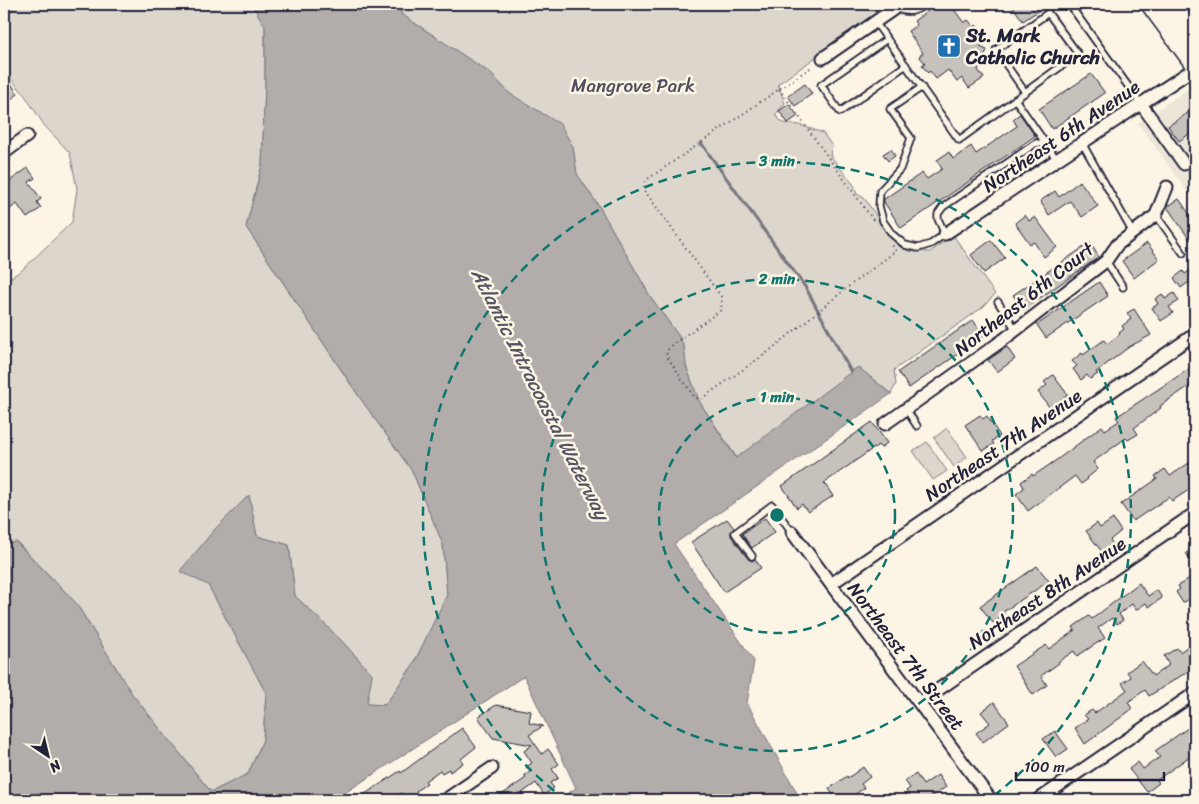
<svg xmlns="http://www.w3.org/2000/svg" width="1199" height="804" font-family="Sriracha,sans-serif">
<rect width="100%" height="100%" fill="#fcf5e5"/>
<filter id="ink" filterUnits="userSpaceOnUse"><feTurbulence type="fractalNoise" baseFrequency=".02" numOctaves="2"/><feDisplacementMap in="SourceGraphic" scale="10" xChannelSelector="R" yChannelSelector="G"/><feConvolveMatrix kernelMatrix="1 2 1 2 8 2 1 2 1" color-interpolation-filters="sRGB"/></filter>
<g filter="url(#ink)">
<!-- built -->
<path fill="#ece5d8" d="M1192,88L1195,90V202L1138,123L1188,89Z"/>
<!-- green -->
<path fill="#dcd6cc" stroke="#7f7c84" d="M17,4H252L265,26V85L262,165L246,227L358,395L412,471L443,544L447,595L413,665L385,705L366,704L372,674L338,637L295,596L289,545L257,536L249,496L180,571L208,585L266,693L263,740L248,774L211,792L132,694L76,603L17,542L4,544V281L21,271L72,222L77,189L70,153L44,125L24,94L4,71V19Z
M387,4H891L778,84L785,103L775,115L783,123L800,125L823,133L832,146L830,155L854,185L857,194L864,198L897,245L909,251L930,252L953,235L995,294L983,307L894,370L896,384L891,394L858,367L737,458L699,401L686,366L684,347L680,338L650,296L600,208L577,174L573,147L509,93L490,73L401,14V7L391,11Z
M947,428L967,457L954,467L934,438Z
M927,442L947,471L933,480L913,451Z"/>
<!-- water -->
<path fill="#b2adab" stroke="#78757e" d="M252,4H387L392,11L400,5L401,14L490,73L509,93L560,124L573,147L577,174L600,208L650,296L680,338L684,347L686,366L699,401L736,458L858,367L891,394L674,544L754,661L747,703L801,800H558L576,788L524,676L334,800H4V544L16,542L76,603L132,694L211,792L248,774L263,740L266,693L208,585L180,571L215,529L249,495L257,536L289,545L295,596L338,637L372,674L367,704L385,705L413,665L447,595L443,544L412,471L358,395L246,227L262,165L265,85V26Z"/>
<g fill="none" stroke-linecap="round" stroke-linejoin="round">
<!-- stream -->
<path stroke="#78757e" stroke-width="3" d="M701,143L806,288L851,372"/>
</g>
<!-- building -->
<path fill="#c6c1bb" stroke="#22223b" d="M937,4L940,8L946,4H950L964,23L968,20L974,27L976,25L982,33L980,35L985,43L980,47L987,50L978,70L984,78L969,88L962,78L957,82L948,70L936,79L930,71L928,73L922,65L925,63L919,56L923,53L908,31L917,25L914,21Z
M1011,4H1038L1041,9L1023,21Z
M4,73L18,94L4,104Z
M1091,74L1105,93L1052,129L1039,109Z
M805,84L812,94L795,106L788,96Z
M789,104L798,116L788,123L779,111Z
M1195,108V130L1179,141L1168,126Z
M1020,114L1035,136L901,228L884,202V199L922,173L927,179L942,169L937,160L949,152L953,159L971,146L976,154L1017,126L1013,119Z
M891,149L895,156L888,161L883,154Z
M28,168L35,178L29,182L41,199L37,202L41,208L27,218L17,204L4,213V185Z
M1080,181L1098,206L1082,217L1070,201L1049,215L1040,201L1055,191L1059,197Z
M1179,199L1195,222V237L1190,240L1167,207Z
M1025,215L1029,221L1035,217L1057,247L1044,257L1034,242L1030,244L1015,223Z
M991,240L1005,258L984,273L971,255Z
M1090,243L1099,257L1023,310L1013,295Z
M1147,243L1159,259L1134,278L1122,261Z
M1195,267V291L1189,282L1181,288L1174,278L1183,271L1185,274Z
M1099,282L1108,296L1046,338L1037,325Z
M1174,293L1179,301L1169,307L1173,313L1161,321L1152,308L1158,304L1155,299L1162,294L1165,299Z
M1134,309L1151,335L1129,347L1096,372L1098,374L1090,379L1087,375L1081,380L1073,369L1077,366L1072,361L1082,353L1083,355L1104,340L1107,344L1120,334L1119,333L1124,329L1122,326L1131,319L1127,313Z
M973,320L984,336L909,388L898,372Z
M1007,347L1015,359L997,372L988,360Z
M1195,365V382L1160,406L1161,408L1134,428L1138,434L1128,440L1126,438L1093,462L1098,469L1087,478L1088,479L1081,484L1075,476L1028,511L1016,494L1024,488L1021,482L1032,474L1033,476L1058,459L1102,426L1105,430L1119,421L1116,417Z
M1053,375L1068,395L1050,408L1038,392L1047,385L1044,382Z
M980,415L983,419L987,416L1000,436L992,441L994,444L983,451L965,425Z
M872,422L887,443L881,448L878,445L824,483L833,496L808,512L802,504L797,508L782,486Z
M1189,463L1195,472V486L1172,501L1169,497L1133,521L1121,504L1157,479L1155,476L1165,469L1170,476Z
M765,518L775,532L752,548L742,534Z
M727,519L734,528L731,532V536L748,559L752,561L755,559L761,568L724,592L691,542Z
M1113,519L1121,531L1110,540L1113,544L1102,552L1086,531L1097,523L1100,528Z
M1195,546V567L1186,553Z
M1037,566L1049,581L1003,612L1005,615L993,623L980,606Z
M1191,577L1195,583V595L1183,603L1176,592L1180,589L1178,586Z
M1139,583L1148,596L1157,590L1162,598L1149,607L1146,603L1136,610L1132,604L1119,614L1123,620L1117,624L1112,618L1098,628L1105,638L1077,656L1074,651L1058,662L1059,663L1041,676L1047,685L1033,695L1014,666L1046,645L1049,649L1075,630L1073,627L1089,616L1092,619Z
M1195,641V667L1149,696L1145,690L1128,702L1132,709L1085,744L1075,728L1088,719L1084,715L1092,710L1095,713L1127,690L1122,683L1131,677L1127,672L1142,661L1153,676L1169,665L1164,656L1177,648L1180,652Z
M994,702L1009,723L983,742L976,733L990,723L981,712Z
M496,705L531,711L529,723L543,726L529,735L542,754L548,749L559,764L552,769L558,778L550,783L554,788L544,795L536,783L522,793L528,800H494L526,778L524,776L530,772L526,767L532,763L524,751L532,745L493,738L478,717Z
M1195,723V762L1190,756L1157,780L1159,783L1147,792L1129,769L1138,762L1143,769L1160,757L1155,751Z
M462,728L476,747L461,759L463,763L450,772L449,769L442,773L440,770L425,781L427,783L416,791L418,794L410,800H406L401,793L391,800H356L400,771L401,773Z
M1055,731L1068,749L1056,757L1043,739Z
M863,767L870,777L861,784L864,788L847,800H837L829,789L847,776L848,778Z
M916,774L923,785L938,775L946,787L926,800H912L906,791L910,788L905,781Z"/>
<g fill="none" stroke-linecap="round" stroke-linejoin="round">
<defs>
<path id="service" d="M1069,4L1141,104
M895,8C907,13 915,13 925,4
M875,22L959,140L1078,54L1048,13L996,50L1025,92
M887,39L821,85L840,112L906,65
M922,87L890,109L911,138L900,169L880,191L879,206L883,221L892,234L905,245L918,248L931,244L945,234L938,219V214L943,207L1036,143L1046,144
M1015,99L1057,160
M1082,143L1133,233
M1195,174L1193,175L1195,178
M1156,215L1183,253
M1106,261L1123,287
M998,302L1016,330
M906,409L917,426
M752,556L735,533L772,505L792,532"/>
<path id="minor" d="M823,58L901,4
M1141,104L1184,164
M4,153L27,136
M945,234L1195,68
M885,424L1003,340L1106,261L1117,245L1156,215L1167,187
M792,532L991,800
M831,584L1195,334
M919,703L1195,513
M445,800L492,768
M1038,800L1195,693"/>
<path id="primary" d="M1150,4L1195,65
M1171,4L1195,38"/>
</defs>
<!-- service casing -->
<use href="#service" stroke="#22223b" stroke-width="9"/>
<!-- minor casing -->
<use href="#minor" stroke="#22223b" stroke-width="15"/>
<!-- primary casing -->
<use href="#primary" stroke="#22223b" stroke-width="21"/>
<!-- path -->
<path stroke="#22223b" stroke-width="2" stroke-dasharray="1 4" stroke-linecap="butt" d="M810,68L645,181L644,190L722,298L721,310L669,347L666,355L695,398L701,399L768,352L853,283L896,251L892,245
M779,89L874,221"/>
<!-- service -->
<use href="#service" stroke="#fcf5e5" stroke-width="5.5"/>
<!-- minor -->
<use href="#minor" stroke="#fcf5e5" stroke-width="11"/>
<!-- primary -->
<use href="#primary" stroke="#fcf5e5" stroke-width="18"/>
</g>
</g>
<!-- distance rings -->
<g fill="none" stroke="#0f766e" stroke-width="2.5" stroke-dasharray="9 6">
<circle cx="777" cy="515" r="118"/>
<circle cx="777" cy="515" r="236"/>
<path d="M566 800A354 354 0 1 1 988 800"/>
</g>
<!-- icons -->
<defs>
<symbol id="church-square" viewBox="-11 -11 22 22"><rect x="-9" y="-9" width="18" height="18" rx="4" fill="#1f6fb2" stroke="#fcf5e5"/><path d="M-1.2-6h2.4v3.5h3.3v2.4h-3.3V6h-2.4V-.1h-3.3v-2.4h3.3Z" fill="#fff"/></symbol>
</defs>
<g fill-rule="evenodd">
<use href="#church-square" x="935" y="32" width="28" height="28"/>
</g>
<g text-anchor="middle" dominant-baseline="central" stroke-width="5" stroke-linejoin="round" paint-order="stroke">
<!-- poi labels -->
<g font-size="19" font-weight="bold" fill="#22223b" stroke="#fcf5e5" text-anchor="start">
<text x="966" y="35">St. Mark<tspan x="966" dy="22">Catholic Church</tspan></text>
</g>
<!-- park labels -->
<g font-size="19" fill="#504f5f" stroke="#fcf5e5">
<text x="633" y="85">Mangrove Park</text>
</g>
<!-- street labels -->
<g font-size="19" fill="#22223b" stroke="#fcf5e5">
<text transform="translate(1061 136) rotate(-34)">Northeast 6th Avenue</text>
<text transform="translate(1024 299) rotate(-38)">Northeast 6th Court</text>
<text transform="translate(1003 445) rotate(-34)">Northeast 7th Avenue</text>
<text transform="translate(1047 593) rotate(-34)">Northeast 8th Avenue</text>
<text transform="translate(906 656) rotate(53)">Northeast 7th Street</text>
</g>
<!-- water labels -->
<g font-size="20" font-style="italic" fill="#545362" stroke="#fcf5e5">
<text transform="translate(540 394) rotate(63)">Atlantic Intracoastal Waterway</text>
</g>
</g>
<circle cx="777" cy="515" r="8" fill="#0f766e" stroke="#fcf5e5" stroke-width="2.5"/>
<g font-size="15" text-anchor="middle" font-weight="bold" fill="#0f766e" stroke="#fcf5e5" stroke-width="5" stroke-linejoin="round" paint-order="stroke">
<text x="777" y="166">3 min</text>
<text x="777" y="284">2 min</text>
<text x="777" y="402">1 min</text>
</g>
<!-- margin -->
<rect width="1199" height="804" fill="none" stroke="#fcf5e5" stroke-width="20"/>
<rect x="10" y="10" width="1179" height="784" fill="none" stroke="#22223b" stroke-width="2" filter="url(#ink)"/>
<!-- north arrow -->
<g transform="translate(48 756) rotate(145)" stroke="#fcf5e5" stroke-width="4" paint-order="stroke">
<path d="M0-4L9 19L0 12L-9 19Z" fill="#22223b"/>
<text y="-8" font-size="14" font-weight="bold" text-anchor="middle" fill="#22223b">N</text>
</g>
<!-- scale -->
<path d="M1016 772v8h148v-8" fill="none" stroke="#22223b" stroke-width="2.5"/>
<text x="1024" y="772" font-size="15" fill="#22223b" stroke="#fcf5e5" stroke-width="4" paint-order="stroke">100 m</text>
</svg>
